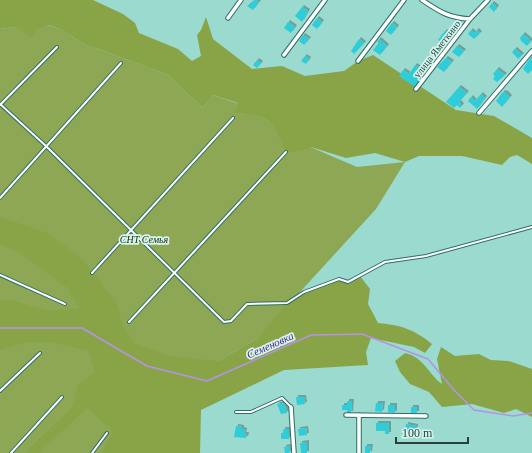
<svg xmlns="http://www.w3.org/2000/svg" width="532" height="453" font-family="Georgia,serif">
<defs>
<filter id="shadow"><feDropShadow dx="2" dy="-2" stdDeviation="0" flood-color="#0004"/></filter>
</defs>
<rect width="100%" height="100%" fill="#9adacf"/>
<!-- green -->
<path fill="#8ea754" d="M48,25L62,30L87,46L102,50L168,75L203,108L213,95L239,104L236,113C255,115 268,115 278,133L357,167L405,162L376,209L257,339L218,361L104,453H0V29L15,27L31,36L38,30Z"/>
<!-- forest -->
<path fill="#89a447" d="M0,0H93L123,14L135,23L139,33L178,49L192,61L201,56L197,35L201,30L206,17L213,39L252,69L282,66L305,76L344,71L358,61L373,55L456,110L494,116L532,138V164L517,155L510,157L502,165L462,156H419L405,162L375,153L346,158L311,147L300,151L286,152C273,120 270,116 235,113L238,103L213,95L203,108L168,75L102,50L87,46L62,30L49,25L38,30L31,37L15,27L0,29Z
M0,217L47,233L81,258L117,303L122,323L134,343L169,356L218,361L257,339L287,303L304,292L339,279L348,282L360,276L370,289L368,304L378,323C400,325 414,329 432,344L425,353L414,347L371,338L366,352L368,365L284,370L201,410L200,453H102L113,431L87,408L39,453H25L72,407L77,386L95,372L88,351L57,343L26,342L0,350V301L10,300L51,311L80,308L66,287L17,251L0,244Z
M441,347L455,356L479,354L491,360L509,361L532,369V417L516,409L504,413L472,404L442,407L429,392L410,384L400,372L395,361L405,353C424,357 428,374 442,384L437,359Z"/>
<g fill="none" stroke-linecap="round" stroke-linejoin="round">
<!-- stream -->
<path stroke="#b692e6" stroke-width="1.5" d="M0,328H82L147,366L207,381L311,335L362,334L428,359L454,390L474,410L513,416L532,413"/>
</g>
<!-- building -->
<path fill="#2dcdd9" filter="url(#shadow)" d="M255,0L259,2L253,10L247,6Z
M492,3L497,7L494,12L489,7Z
M302,7L308,11L302,22L295,16Z
M317,18L322,22L317,29L312,25Z
M288,22L295,27L291,33L284,28Z
M392,23L397,27L391,35L386,31Z
M471,30L474,33L477,30L480,33L474,39L468,34Z
M445,31L449,35L445,44L438,40Z
M523,34L531,41L527,46L521,41L520,38Z
M303,35L309,39L304,45L299,41Z
M359,39L364,43L354,54L351,51Z
M379,39L387,46L380,55L373,50L377,45L379,47L380,45L377,42Z
M457,46L464,51L459,57L452,52Z
M515,49L522,55L518,59L512,52Z
M305,56L309,59L306,64L301,61Z
M446,58L452,62L444,72L437,67Z
M530,58L532,60V70L528,74L523,69Z
M257,60L261,63L257,68L253,65Z
M415,65L425,72L415,87L399,76L403,70L409,74Z
M497,69L505,75L497,82L493,79L495,76L493,74Z
M459,87L467,93L459,102L462,105L460,108L457,105L454,108L446,102Z
M503,92L506,93L510,97L502,107L496,101Z
M481,94L485,98L477,109L468,101L471,97L475,101Z
M296,397H304L305,404L297,405Z
M347,401H352L351,413H347V410H342V405H347Z
M284,403L287,413L281,414L277,404Z
M376,403H383L382,412L375,411Z
M388,405H395V413L388,412Z
M411,407H417V413H411Z
M376,423H389V434H385V431H376Z
M406,424L416,426L415,433L405,432Z
M236,426L242,427V429L245,430L244,434H247L246,438L234,437Z
M306,428L307,435L299,436L298,429Z
M283,429H289V439H281V433H284Z
M307,442V453H301L300,443Z
M289,446L290,453H285L284,447Z
M365,446H371L370,453H365Z"/>
<g fill="none" stroke-linecap="round" stroke-linejoin="round">
<defs>
<path id="lane" d="M0,104L46,146L224,322L231,321L247,304L287,303L304,292L339,279L348,282L385,262L426,256L532,227
M0,105L57,47
M0,198L121,63
M92,273L233,118
M0,275L65,304
M129,322L286,152
M0,391L40,353
M236,412H251L282,398L291,407
M11,453L62,397
M92,453L107,433"/>
<path id="street" d="M422,0C440,12 449,18 470,19L488,0
M228,18L241,0
M284,55L325,0
M358,61L404,0
M416,89L470,19
M479,113L532,51
M291,407L294,453
M346,415L426,416
M359,415V453"/>
</defs>
<!-- lane casing -->
<use href="#lane" stroke="#2e6e65" stroke-width="4"/>
<!-- street casing -->
<use href="#street" stroke="#2e6e65" stroke-width="5.5"/>
<!-- lane -->
<use href="#lane" stroke="#fff" stroke-width="2"/>
<!-- street -->
<use href="#street" stroke="#fff" stroke-width="3.5"/>
</g>
<g text-anchor="middle" dominant-baseline="central" stroke-width="3.5" stroke-linejoin="round" paint-order="stroke">
<!-- street labels -->
<g font-size="10" fill="#27423e" stroke="#d4f4ee">
<text transform="translate(437 49) rotate(-52)">улица Яметкино</text>
</g>
<!-- park labels -->
<g font-size="10" font-style="italic" fill="#263009" stroke="#d4f4ee">
<text x="144" y="239">СНТ Семья</text>
</g>
<!-- water labels -->
<g font-size="11" font-style="italic" fill="#562586" stroke="#d4f4ee">
<text transform="translate(270 345) rotate(-24)">Семеновка</text>
</g>
</g>
<!-- scale -->
<path d="M396 437v6h72v-6" fill="none" stroke="#27423e" stroke-width="2"/>
<text x="402" y="437" font-size="12" fill="#27423e" stroke="#d4f4ee" stroke-width="3" paint-order="stroke">100 m</text>
</svg>
